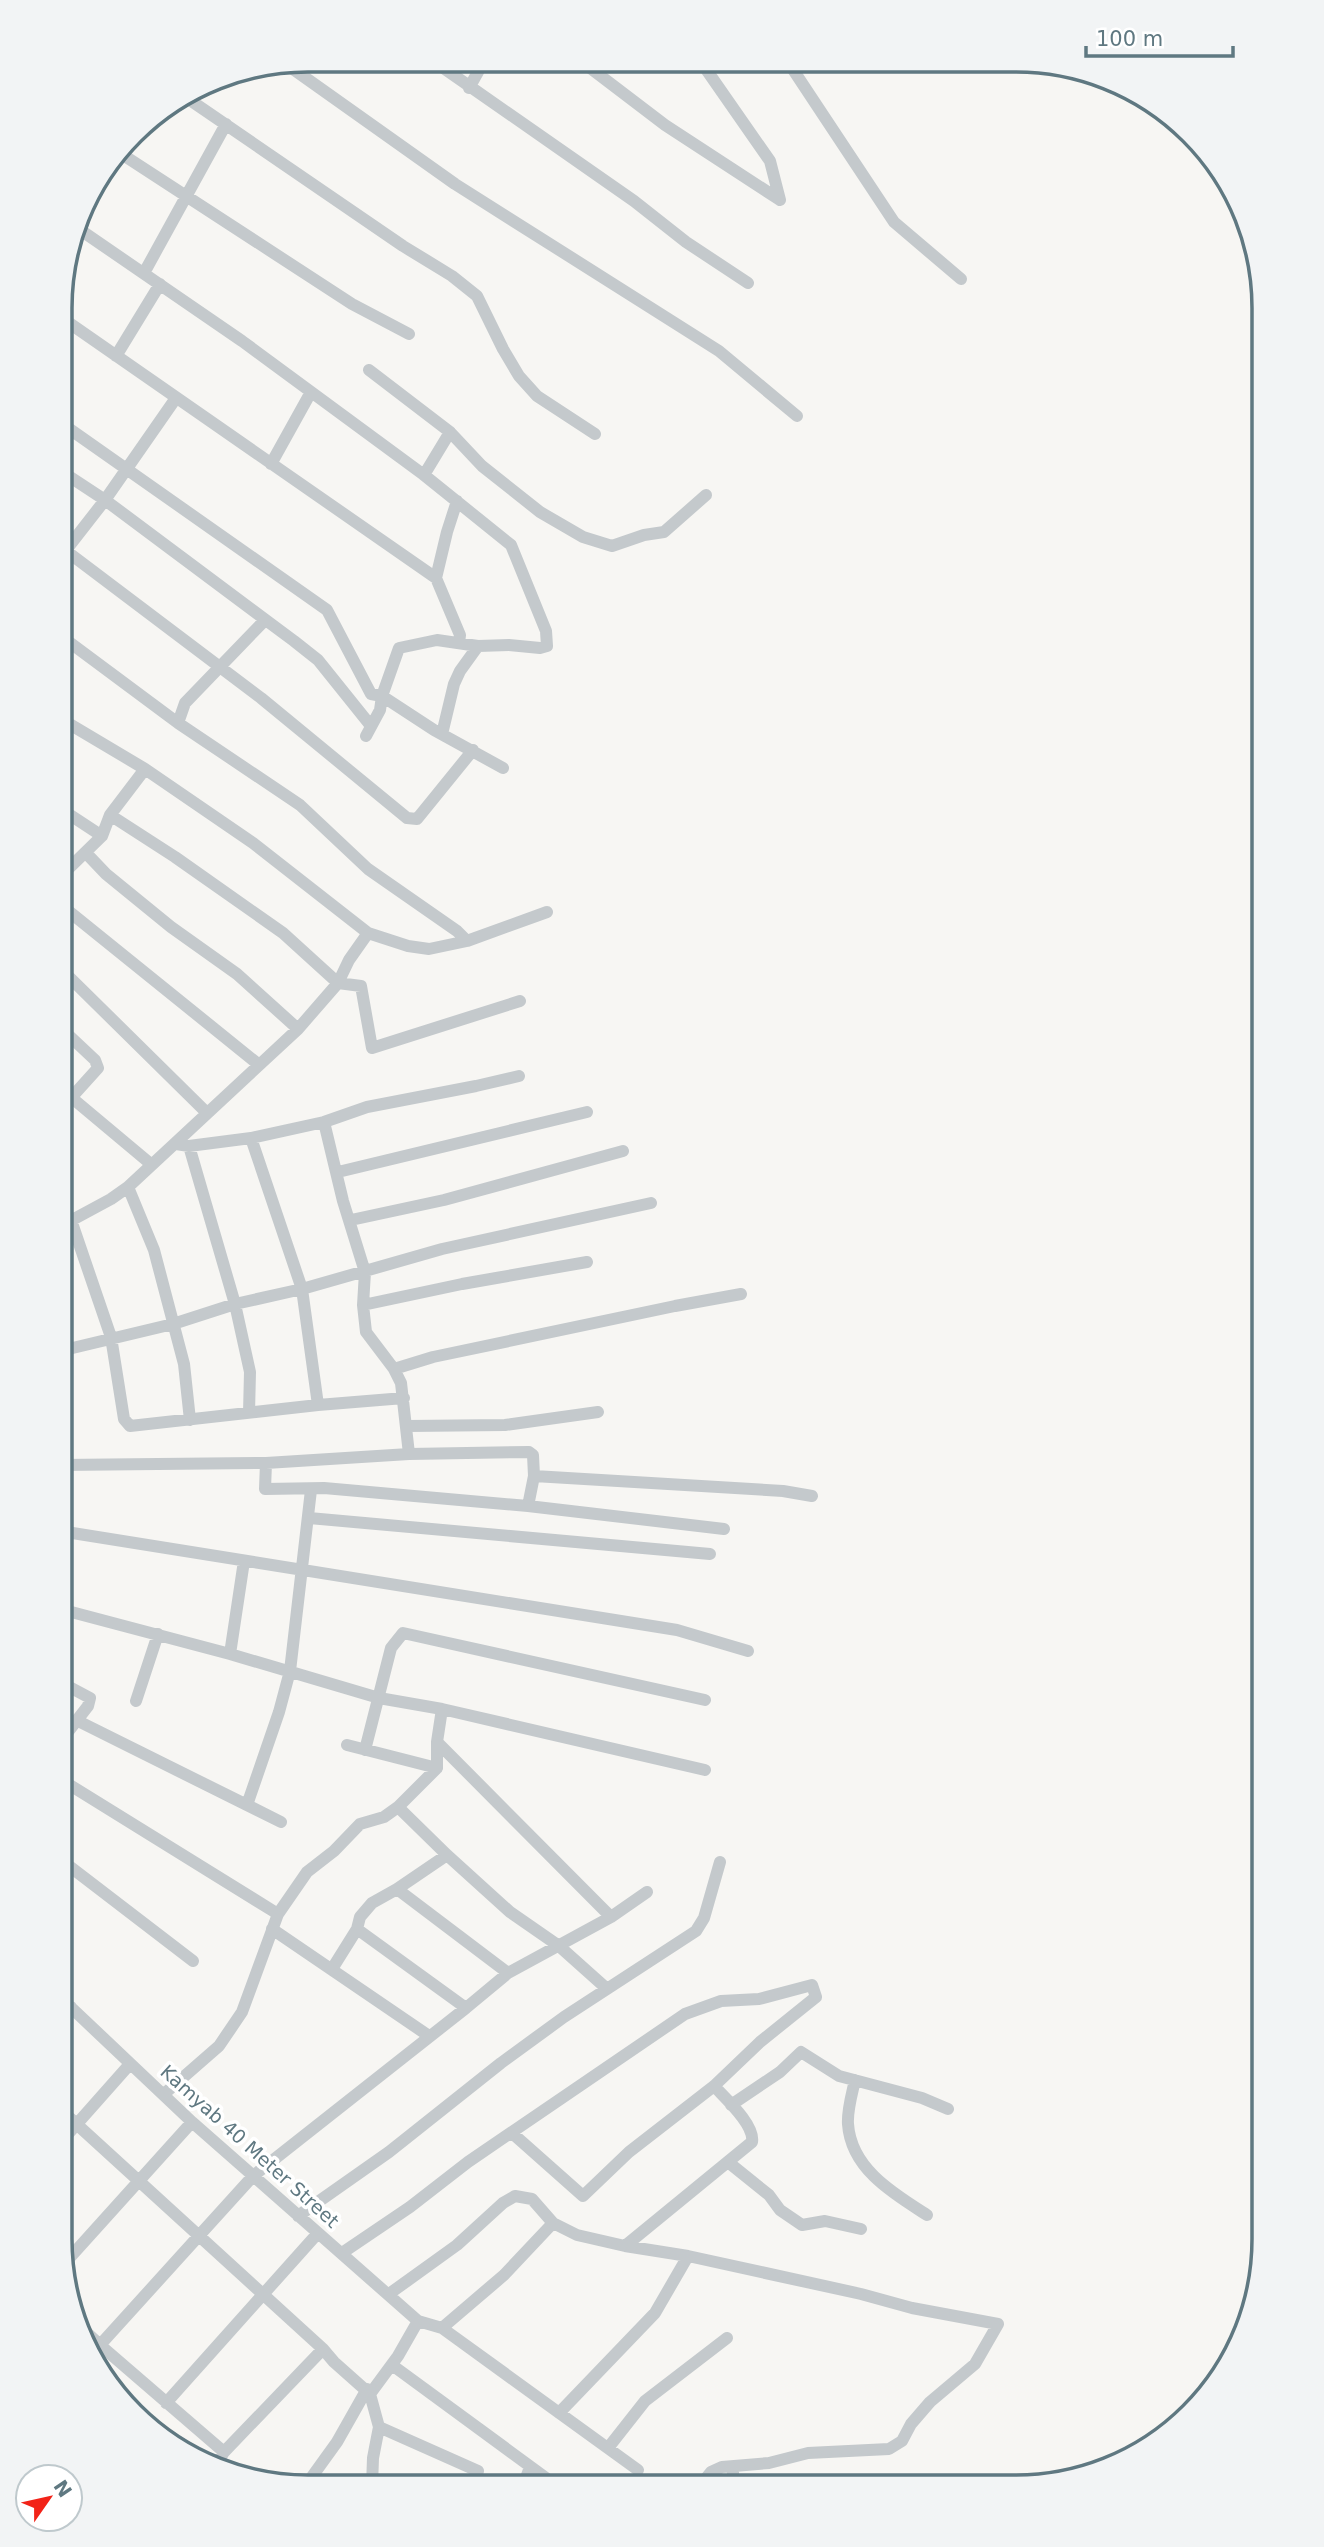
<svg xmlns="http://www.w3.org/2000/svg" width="1324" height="2547" font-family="'DejaVu Sans',sans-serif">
<rect width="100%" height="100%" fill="#f7f6f3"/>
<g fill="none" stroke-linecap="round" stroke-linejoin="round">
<!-- minor -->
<path stroke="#c4c9cc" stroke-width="12" d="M432,60L634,201L686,242L748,283
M581,61L665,125L780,200
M701,62L770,161L780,200
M788,62L894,222L961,279
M286,64L455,184L719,351L797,416
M469,88L484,61
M184,96L403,246L452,276L477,296L503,349L519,376L537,396L595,434
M120,153L352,304L409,334
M144,273L226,124
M62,318L436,578L460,635L459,643
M116,356L160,284
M369,370L450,432L482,466L540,512L583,537L612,546L644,535L664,532L706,495
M61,423L327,610L371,694L382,696L399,648L437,640L478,646L509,645L540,648L547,646L546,631L511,545L424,475L242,341L76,227
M271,464L311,392
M61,471L105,500L294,641L318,660L371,726
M424,475L450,432
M61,547L261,698L407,818L417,819L473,750
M66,550L105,500L176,398
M436,578L447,532L457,501
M61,636L178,723L300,805L368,869L457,931L467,941
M61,719L145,769L253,843L368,933L408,946L429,949L467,941L547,912
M178,723L185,703L265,620
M442,734L454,684L460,671L478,646
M366,736L380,710L382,696L434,730L503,768
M61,809L102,836
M110,815L175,857L283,933L338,983L361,986L372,1048L520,1001
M86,853L106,874L171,927L237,974L298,1029
M61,876L102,836L110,815L145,769
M61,905L258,1064
M61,969L207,1113
M61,1092L72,1098L152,1165
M61,1109L98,1068L95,1060L61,1028
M324,1122L343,1201L365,1272L363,1305L366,1332L394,1369L401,1383L409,1454
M251,1138L302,1289L318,1405
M176,1144L189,1146L251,1138L324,1122L367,1107L476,1086L519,1076
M189,1146L235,1304L250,1372L249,1413
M338,1172L587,1112
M128,1187L154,1250L184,1364L190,1420
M71,1220L111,1337L124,1419L130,1426L318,1405L404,1398
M351,1220L444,1200L623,1151
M61,1226L111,1199L128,1187L298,1029L338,983L349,960L368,933
M363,1305L462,1284L587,1262
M60,1351L173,1324L235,1304L302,1289L442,1249L651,1203
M394,1369L433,1357L675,1306L741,1294
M408,1426L505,1425L598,1412
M266,1463L265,1489L324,1488L528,1506L724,1529
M60,1465L266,1463L409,1454L529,1452L533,1455L534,1476L528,1506
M534,1476L783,1491L812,1496
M309,1518L710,1554
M60,1531L677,1630L748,1651
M60,1609L230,1654L379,1698L442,1709L705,1770
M230,1654L244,1561
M136,1701L158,1634
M78,1721L281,1822
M60,1742L88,1706L90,1698L60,1682
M437,1742L611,1917
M347,1745L437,1768
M365,1750L391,1648L403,1633L705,1700
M60,1779L278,1914
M247,1805L279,1712L290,1671L311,1490
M398,1807L447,1855L510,1912L559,1946L606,1988
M60,1859L193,1961
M397,1889L508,1973
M272,1929L429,2036
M357,1929L466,2008
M332,1969L357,1929L360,1917L372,1903L397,1889L447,1855
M60,1997L192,2122L418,2321L442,2328L638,2470
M60,2019L71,2007
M855,2080C852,2094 847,2110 848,2124C851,2169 894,2194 927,2215
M164,2094L219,2046L242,2012L278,1914L307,1872L334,1851L360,1824L384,1817L398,1807L437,1768V1742L442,1709
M731,2105L780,2072L801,2052L839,2076L922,2098L948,2109
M60,2109L323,2349L334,2362L370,2394L379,2427L373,2458L372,2486
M60,2143L130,2064
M728,2162L769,2195L780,2210L802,2225L825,2221L861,2229
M298,2216L389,2152L501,2063L564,2017L696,1931L704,1918L720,1862
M625,2246L752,2142C755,2125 726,2099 714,2086
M342,2253L410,2207L468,2162L685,2014L721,2001L759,1999L812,1985L816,1997L760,2042L714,2086L629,2152L583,2196L512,2133
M64,2264L192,2122
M389,2294L457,2245L503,2203L515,2196L532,2199L553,2223L577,2235L625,2246L688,2256L861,2294L912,2308L998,2324L975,2364L930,2402L911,2424L902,2441L889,2449L808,2453L769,2463L722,2467L711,2472L699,2487
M73,2320L100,2345L224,2452
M442,2328L504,2275L553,2223
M100,2345L253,2176L466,2008L508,1973L611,1917L647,1892
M392,2365L557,2486
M370,2394L398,2356L418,2321
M166,2403L318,2233
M559,2413L655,2313L688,2256
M379,2427L478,2471
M608,2448L645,2401L727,2338
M215,2467L224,2452L323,2349
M306,2485L337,2442L367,2389
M523,2486L530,2467
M733,2487V2468"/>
</g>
<g text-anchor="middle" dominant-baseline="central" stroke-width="7" stroke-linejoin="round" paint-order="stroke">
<!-- street labels -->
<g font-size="19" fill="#5f7881" stroke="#fff">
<text transform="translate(250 2146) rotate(42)">Kamyab 40 Meter Street</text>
</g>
</g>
<!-- crop -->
<path d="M0 0H1324V2547H0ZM308 72H1016A236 236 0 0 1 1252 308V2239A236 236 0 0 1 1016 2475H308A236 236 0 0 1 72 2239V308A236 236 0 0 1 308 72Z" fill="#f2f4f5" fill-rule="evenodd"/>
<path fill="none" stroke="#5f7881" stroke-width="3.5" d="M308 72H1016A236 236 0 0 1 1252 308V2239A236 236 0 0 1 1016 2475H308A236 236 0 0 1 72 2239V308A236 236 0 0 1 308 72Z"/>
<!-- north arrow -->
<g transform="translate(49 2498) rotate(56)"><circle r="33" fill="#ffffff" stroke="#bfc9cd" stroke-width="2"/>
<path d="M0-5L12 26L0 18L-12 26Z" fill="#f22318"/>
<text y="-10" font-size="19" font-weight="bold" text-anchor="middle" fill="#5f7881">N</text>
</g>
<!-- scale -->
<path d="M1086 46v10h147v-10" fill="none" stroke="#5f7881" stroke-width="3.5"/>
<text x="1096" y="46" font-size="21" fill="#5f7881" stroke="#ffffff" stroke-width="5" paint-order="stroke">100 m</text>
</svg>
